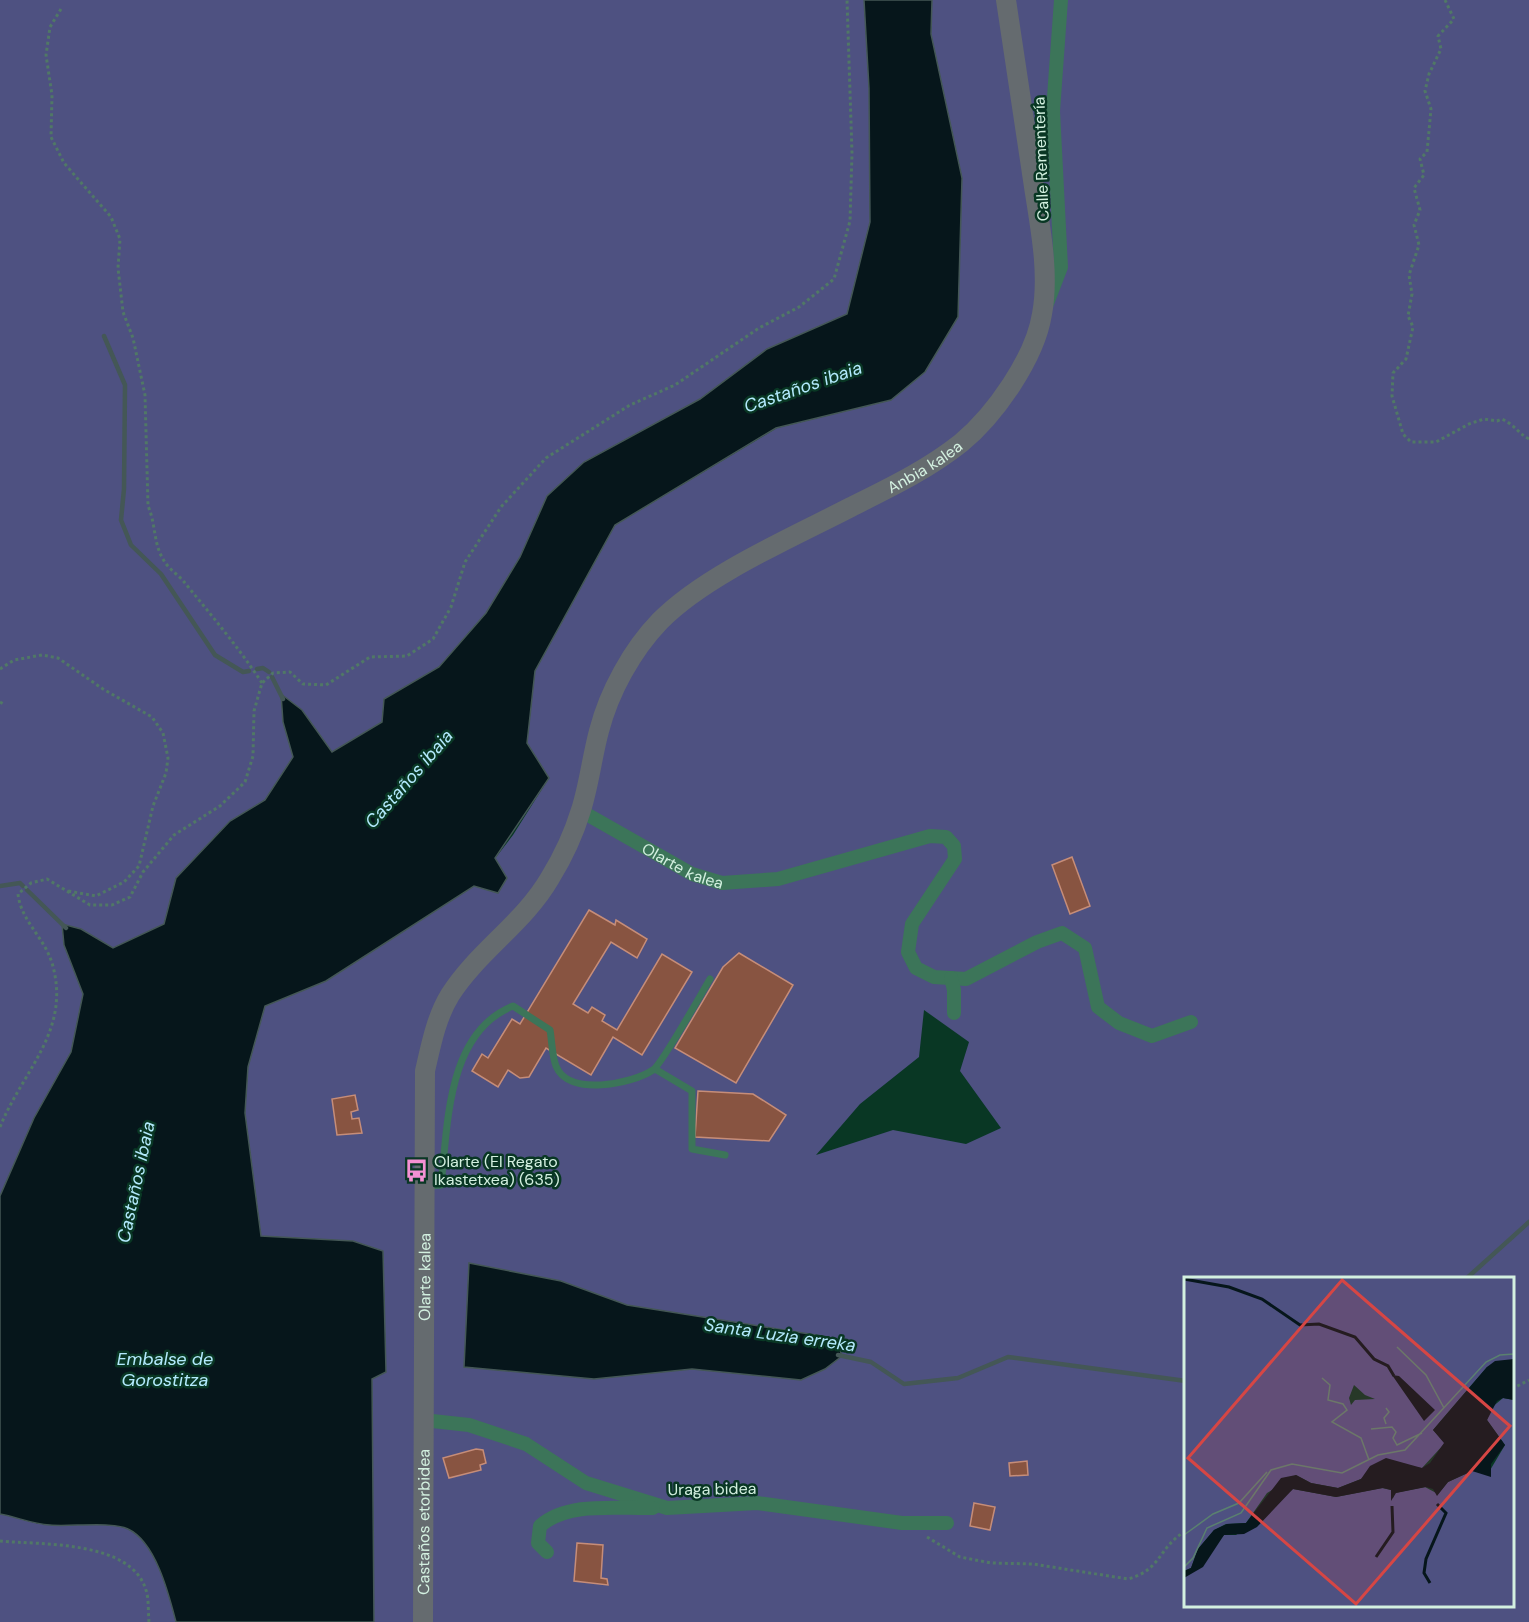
<svg xmlns="http://www.w3.org/2000/svg" width="1529" height="1622" font-family="'DM Sans',sans-serif">
<rect width="100%" height="100%" fill="#093724"/>
<!-- green -->
<path fill="#4e5181" fill-rule="evenodd" d="M0,0H864L869,88L870,222L847,314L767,349L700,399L584,462L547,496L520,557L486,613L439,667L384,699L382,722L332,752L302,710L283,722L293,757L265,800L230,821L176,878L164,924L113,948L81,929L64,945L83,994L71,1052L34,1118L0,1196Z
M932,0H1529V1622H374L372,1378L386,1372L383,1251L261,1236L245,1113L248,1067L265,1006L326,981L474,886L513,835L549,778L527,743L535,671L615,525L777,428L891,400L962,178L931,34ZM924,1010L969,1042L960,1071L1001,1128L966,1144L893,1130L816,1155L860,1104L919,1057ZM1186,1278H1512V1606H1186Z
M0,1514C17,1517 32,1524 50,1525C69,1527 112,1521 128,1529C156,1542 169,1595 176,1622H0Z"/>
<!-- water -->
<path fill="#06161b" stroke="#445756" stroke-width="1.5" d="M864,0H932L931,34L962,178L958,317L925,372L891,400L776,428L615,525L535,671L527,743L549,778L495,858L507,878L498,893L474,886L326,981L265,1006L248,1067L245,1113L261,1236L353,1241L383,1251L386,1372L372,1379L374,1622H176C169,1595 156,1542 128,1529C112,1521 69,1527 50,1525C32,1524 17,1517 0,1514V1196L34,1118L71,1052L83,994L64,945L62,924L81,929L113,948L164,924L176,878L230,821L265,800L293,757L283,722L281,694L302,710L332,752L382,722L384,699L439,667L486,613L520,557L547,496L584,462L700,399L767,349L847,314L870,222L869,88Z
M469,1263L561,1281L627,1305L822,1336L837,1341L842,1356L825,1369L801,1380L692,1369L594,1379L464,1367Z"/>
<g fill="none" stroke-linecap="round" stroke-linejoin="round">
<!-- stream -->
<path stroke="#445756" stroke-width="4.5" d="M104,336L125,385L124,489L121,520L131,545L161,574L215,655L243,672L249,671
M257,669L263,668L269,672
M272,677L283,699
M0,886L20,883L23,886
M27,890L66,928
M1467,1278L1529,1222
M838,1355L871,1362L904,1384L958,1378L1008,1357L1186,1381"/>
</g>
<!-- building -->
<path fill="#885441" stroke="#c68d79" stroke-width="1.5" d="M1072,857L1090,906L1070,914L1052,865Z
M589,910L615,925L616,920L647,939L637,958L611,942L573,1004L588,1013L592,1007L605,1015L602,1021L617,1030L662,954L692,972L642,1055L613,1037L591,1075L546,1048L529,1077L520,1078L508,1070L498,1087L472,1071L482,1054L488,1058L512,1019L520,1024Z
M739,953L793,985L736,1083L675,1048L723,967Z
M698,1091L753,1094L786,1115L769,1141L695,1137Z
M355,1095L358,1110L351,1112L352,1119L359,1118L362,1133L337,1135L332,1099Z
M476,1449L483,1450L486,1463L480,1465L481,1470L449,1478L443,1458Z
M1027,1461L1028,1475L1010,1476L1009,1463Z
M974,1503L995,1507L990,1530L970,1526Z
M577,1543L603,1545L601,1578L607,1579L608,1585L574,1581Z"/>
<g fill="none" stroke-linecap="round" stroke-linejoin="round">
<!-- path -->
<path stroke="#507866" stroke-width="3" stroke-dasharray="3 3" stroke-linecap="butt" d="M1445,0L1454,19L1438,36L1441,49L1429,74L1425,91L1431,109L1427,152L1420,159L1424,175L1414,188L1420,210L1414,225L1419,245L1409,275L1412,294L1408,316L1413,327L1406,359L1393,373L1392,396L1403,434L1411,442H1436L1469,424L1484,419L1497,421L1502,419C1516,426 1518,433 1529,439
M61,9L50,27L46,55L52,95L51,137L64,163L111,217L120,239L118,268L123,312L133,338L145,395L148,506C156,524 153,542 163,559C168,569 179,575 185,583C212,616 239,648 262,683
M0,669L14,660L42,655L58,658L103,689L152,717L163,733L168,758L166,773L153,806L139,866L124,882L96,896L68,891
M0,702L5,705
M0,1127C23,1070 72,1030 52,963C44,937 21,921 18,894L31,883L47,879L90,905H112L130,897L143,872L174,835L220,806L245,782L253,756L254,711L262,683L273,673L290,672L303,684L326,685L370,657L407,656L433,639L451,607L465,562L501,507L546,458L630,405L675,385L759,328L799,307L834,279L850,221L852,153L847,0
M1512,1389L1529,1380
M927,1537L960,1557L991,1563L1033,1564L1128,1579C1162,1570 1158,1547 1186,1531
M0,1541C41,1545 131,1540 146,1590C149,1599 148,1612 149,1622"/>
<!-- lane -->
<path stroke="#3c7559" stroke-width="7" d="M655,1069L692,1091V1149L725,1155
M428,1186L441,1185C448,1126 446,1033 513,1006L550,1030C552,1041 552,1056 556,1066C568,1097 632,1084 653,1070C662,1064 701,994 710,979"/>
<!-- street -->
<g stroke="#3c7559" stroke-width="14">
<path d="M1046,306L1061,267L1053,111L1061,0"/>
<path id="s1" d="M581,811L692,874L722,883L778,879L930,836L946,837L954,846L955,859L912,924L908,952L916,968L934,977L966,979L1037,942L1062,933L1085,948L1098,1007L1119,1023L1152,1036L1191,1022"/>
<path d="M951,978L954,990V1013"/>
<path d="M423,1420L469,1425L526,1444L586,1483L667,1508L757,1503L902,1523H947"/>
<path d="M547,1552L538,1543L540,1526C568,1501 618,1509 653,1508"/>
</g>
<!-- secondary -->
<path stroke="#656b6f" stroke-width="20" id="s2" d="M423,1622L425,1071C431,1045 436,1018 450,995C478,951 524,923 550,878C563,857 574,833 581,810C589,785 592,757 599,731C609,692 632,650 660,621C705,575 793,537 851,507C889,488 927,470 961,443C995,415 1035,358 1042,314C1050,271 1039,222 1033,180C1024,120 1015,60 1006,0"/>
</g>
<!-- icons -->
<defs>
<symbol id="bus-bare" viewBox="-9 -9 18 18"><path d="M-5-6H5V4H4V6H2V4H-2V6H-4V4H-5ZM-3.5-4V0h7V-4ZM-3.5 1.2v1.5H-2V1.2ZM2 1.2v1.5H3.5V1.2Z" fill="#f491d3" stroke="#093724" stroke-width="2.5" paint-order="stroke"/></symbol>
</defs>
<g fill-rule="evenodd">
<use href="#bus-bare" x="400" y="1154" width="33" height="33"/>
</g>
<g text-anchor="middle" dominant-baseline="central" stroke-width="5" stroke-linejoin="round" paint-order="stroke">
<!-- street labels -->
<g font-size="16" fill="#d3f0e0" stroke="#093724">
<text transform="translate(1041 159) rotate(-92)">Calle Rementería</text>
<text stroke="none"><textPath href="#s2" startOffset="1376">Anbia kalea</textPath></text>
<text stroke="none"><textPath href="#s1" startOffset="116">Olarte kalea</textPath></text>
<text stroke="none"><textPath href="#s2" startOffset="345">Olarte kalea</textPath></text>
<text transform="translate(712 1489) rotate(-1)">Uraga bidea</text>
<text stroke="none"><textPath href="#s2" startOffset="100">Castaños etorbidea</textPath></text>
</g>
<!-- poi labels -->
<g font-size="16" fill="#d3f0e0" stroke="#093724" text-anchor="start">
<text x="434" y="1161">Olarte (El Regato<tspan x="434" dy="18">Ikastetxea) (635)</tspan></text>
</g>
<!-- water labels -->
<g font-size="18" font-style="italic" fill="#b3eafd" stroke="#093724">
<text transform="translate(803 387) rotate(-19)">Castaños ibaia</text>
<text transform="translate(409 779) rotate(-49)">Castaños ibaia</text>
<text transform="translate(136 1182) rotate(-78)">Castaños ibaia</text>
<text transform="translate(780 1335) rotate(8)">Santa Luzia erreka</text>
<text x="165" y="1359">Embalse de<tspan x="165" dy="21">Gorostitza</tspan></text>
</g>
</g>
<!-- overview -->
<g transform="translate(1184 1277)">
<rect width="330" height="330" fill="#093724"/>
<path d="M0,0H330V82L303,90L260,140L249,153L261,166L238,191L195,186L177,202L154,211L127,206L112,198L83,216L62,246L42,247L30,253L14,272L7,291L0,294ZM170,108L181,118L191,122L171,123L167,128L165,121ZM319,121L330,123V330H0V301L34,265L40,258H52L109,212L152,220L198,211L207,213L209,221L211,216L241,210L254,217L264,205L288,194L305,195L321,168L303,143L307,131Z" fill="#4e5181" fill-rule="evenodd"/>
<path d="M330,82V123L319,121L313,124L303,143L321,168L307,187V200L288,194L264,205L253,219L249,212L242,210L212,216L207,224V213L199,211L152,220L109,212L73,250L60,257L40,258L19,290L0,301V294L7,291L14,272L30,253L43,247L62,246L97,201L112,198L127,206L154,211L177,202L186,189L202,181L238,191L246,186L260,166L249,153L303,90L311,84ZM208,98L215,99L251,133L240,144Z" fill="#06161b"/>
<path fill="none" stroke="#06161b" stroke-width="3" d="M0,2L45,10L78,22L116,48L135,47L171,60L190,82L204,89L210,99M192,280L209,255L208,229M246,306L240,296L242,282L262,236L253,227"/>
<path fill="none" stroke="#5a816f" stroke-width="1.5" d="M213,70L242,98L260,131M138,101L146,108L144,123L159,127L163,133L148,145L177,161L185,183M202,147L200,141L205,135L202,131M187,152L208,150L212,155L209,161L213,168L238,156M0,258L29,237L55,226L83,195M0,290L9,281L23,251L57,236L87,193L108,187L158,196L194,178L221,173L302,85L316,78L330,77"/>
<path fill="#d64644" fill-opacity="0.15" stroke="#d64644" stroke-width="3" d="M158,3L326,149L172,327L4,181Z"/>
<rect width="330" height="330" fill="none" stroke="#d3f0e0" stroke-width="3"/>
</g>
</svg>
